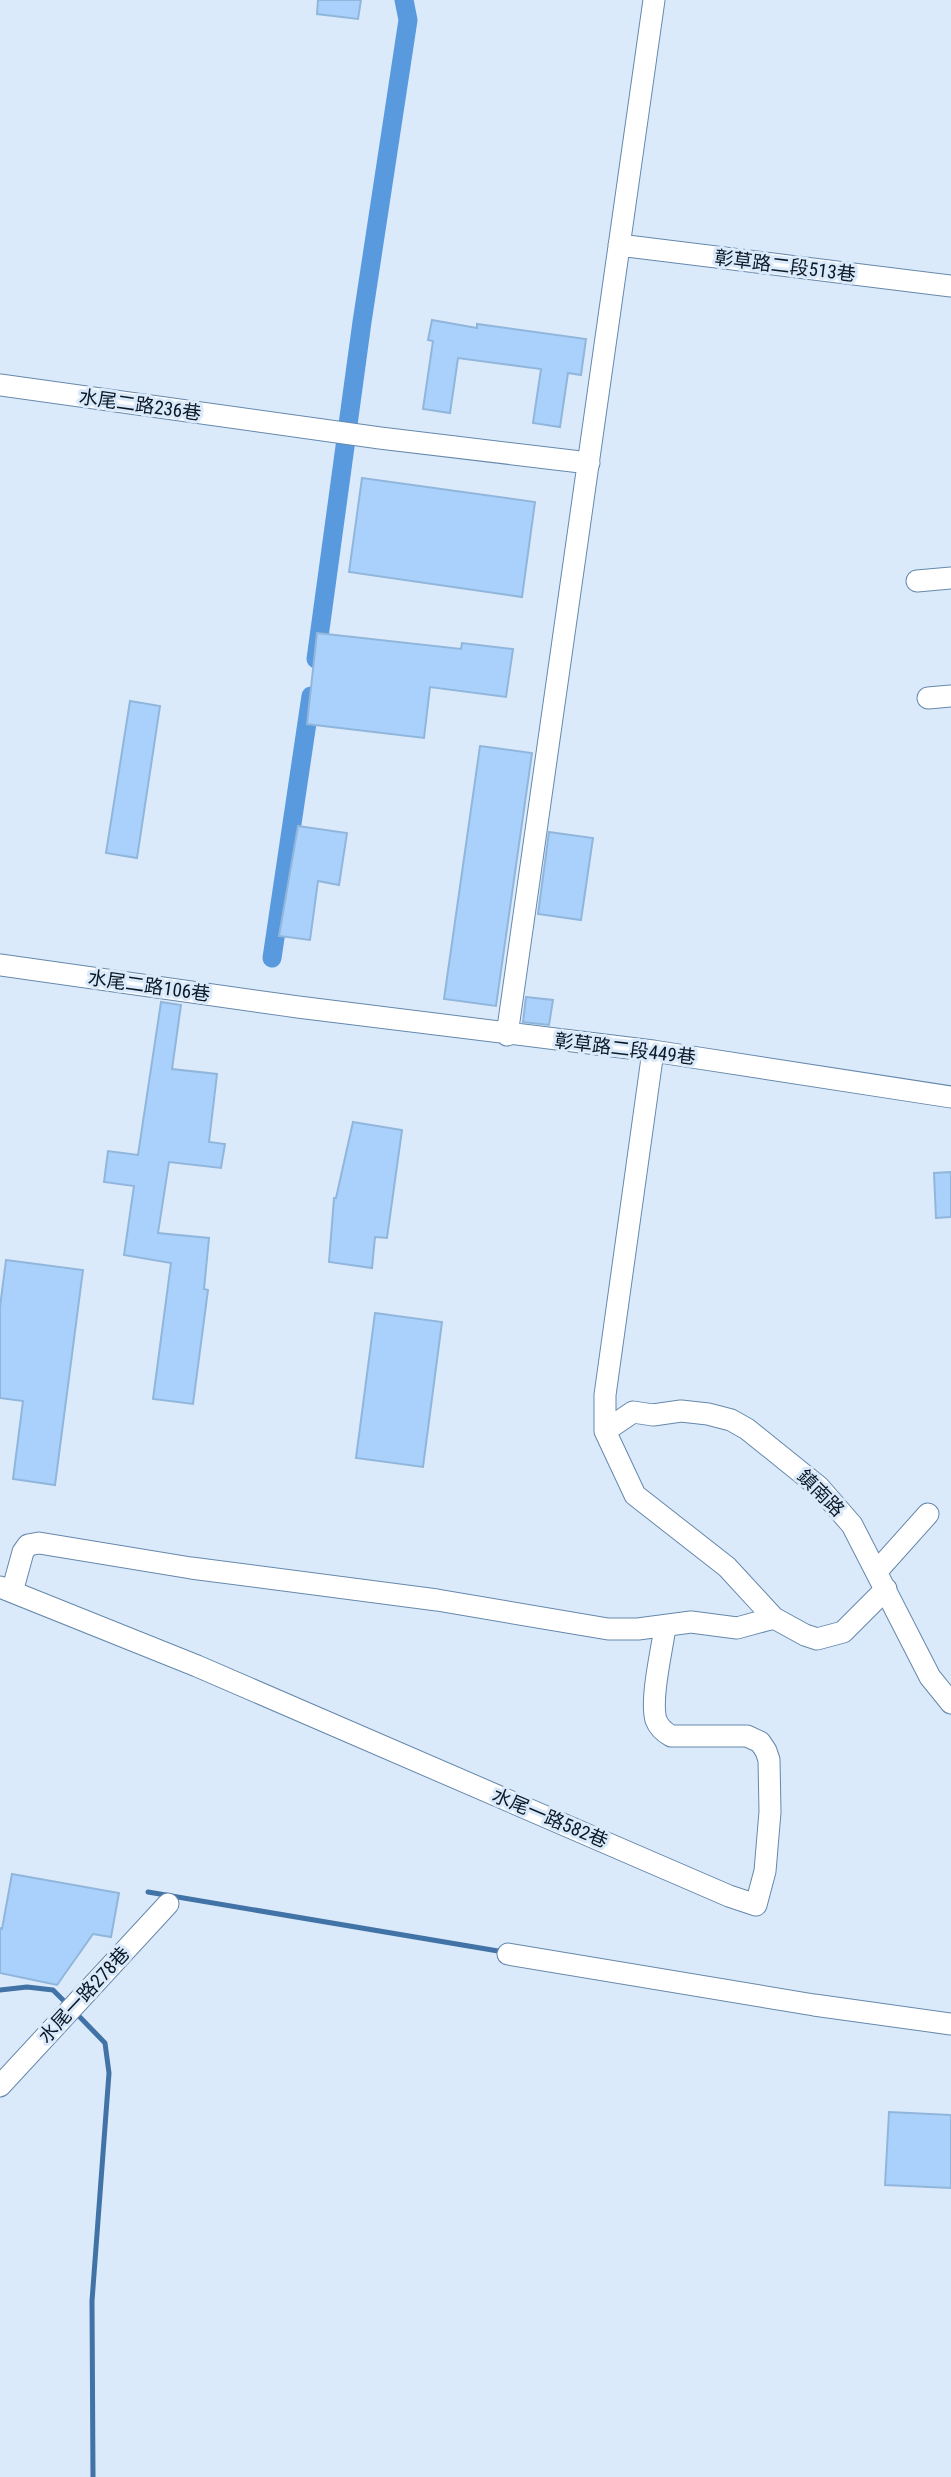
<svg xmlns="http://www.w3.org/2000/svg" width="951" height="2477" font-family="'Roboto Condensed','Noto Sans TC',sans-serif">
<rect width="100%" height="100%" fill="#dbeafa"/>
<g fill="none" stroke-linecap="round" stroke-linejoin="round">
<!-- stream -->
<path stroke="#4173a6" stroke-width="5" d="M148,1892L504,1952
M0,1990L27,1987L53,1990L67,2004
M74,2011L105,2043L109,2073L92,2301L93,2477"/>
<!-- canal -->
<path stroke="#589add" stroke-width="19" d="M316,659L362,322L408,20L404,0
M272,958L311,696"/>
</g>
<!-- building -->
<path fill="#aad1fb" stroke="#91b6dc" stroke-width="2" d="M318,0H361L358,19L317,14Z
M432,320L477,328V324L586,339L581,375L568,373L560,427L533,423L541,369L458,358L450,413L423,409L433,341L428,340Z
M362,478L535,502L522,597L349,572Z
M317,633L461,649L462,643L513,649L506,697L430,687L424,738L307,724Z
M130,701L160,706L137,858L106,853Z
M480,746L532,753L496,1006L444,999Z
M298,826L347,833L339,885L318,881L310,940L279,936Z
M549,832L593,838L581,920L538,914Z
M526,997L553,1000L549,1025L523,1022Z
M161,1002L181,1005L172,1069L217,1074L209,1142L225,1144L221,1168L169,1162L158,1233L209,1238L204,1289L208,1290L193,1404L153,1399L171,1263L124,1255L134,1186L104,1182L108,1151L138,1155Z
M353,1122L402,1130L387,1238L375,1237L372,1268L329,1262L334,1198H336Z
M951,1172V1217L936,1218L934,1173Z
M6,1260L83,1270L55,1485L13,1479L23,1401L0,1398V1307Z
M375,1313L442,1322L423,1467L356,1458Z
M12,1874L119,1893L111,1937L93,1934L57,1985L0,1973V1928L2,1929Z
M889,2112L951,2115V2188L885,2185Z"/>
<g fill="none" stroke-linecap="round" stroke-linejoin="round">
<defs>
<path id="minor" d="M619,245L951,286
M0,385L380,438L589,463
M917,581L951,578
M928,698L951,696
M0,965L298,1007L653,1051L951,1097
M507,1035L654,0
M653,1051L605,1395V1431L635,1495L727,1567L774,1618L805,1635L817,1639L843,1632L886,1589
M605,1431L633,1412L653,1415L681,1411L708,1414L731,1420L747,1429L819,1487L852,1525L930,1677L951,1703
M877,1571L928,1514
M0,1587L197,1666L729,1896L756,1905L765,1871L770,1812L769,1760L766,1751L760,1742L747,1736H671C664,1732 659,1728 656,1720C650,1699 662,1650 665,1627
M12,1592L23,1552L28,1545L39,1543L191,1568L437,1600L608,1629H638L691,1622L737,1628L774,1618
M508,1954L814,2005L951,2024
M0,2086L168,1904"/>
</defs>
<!-- minor casing -->
<use href="#minor" stroke="#6588ac" stroke-width="23"/>
<!-- minor -->
<use href="#minor" stroke="#fff" stroke-width="21"/>
</g>
<g text-anchor="middle" dominant-baseline="central" stroke-width="6" stroke-linejoin="round" paint-order="stroke">
<!-- street labels -->
<g font-size="19" fill="#0b1927" stroke="#dbeafa">
<text transform="translate(785 266) rotate(7)">彰草路二段513巷</text>
<text transform="translate(140 405) rotate(8)">水尾二路236巷</text>
<text transform="translate(149 986) rotate(8)">水尾二路106巷</text>
<text transform="translate(625 1049) rotate(7)">彰草路二段449巷</text>
<text transform="translate(821 1493) rotate(45)">鎮南路</text>
<text transform="translate(550 1818) rotate(23)">水尾一路582巷</text>
<text transform="translate(84 1995) rotate(-47)">水尾一路278巷</text>
</g>
</g>
</svg>
